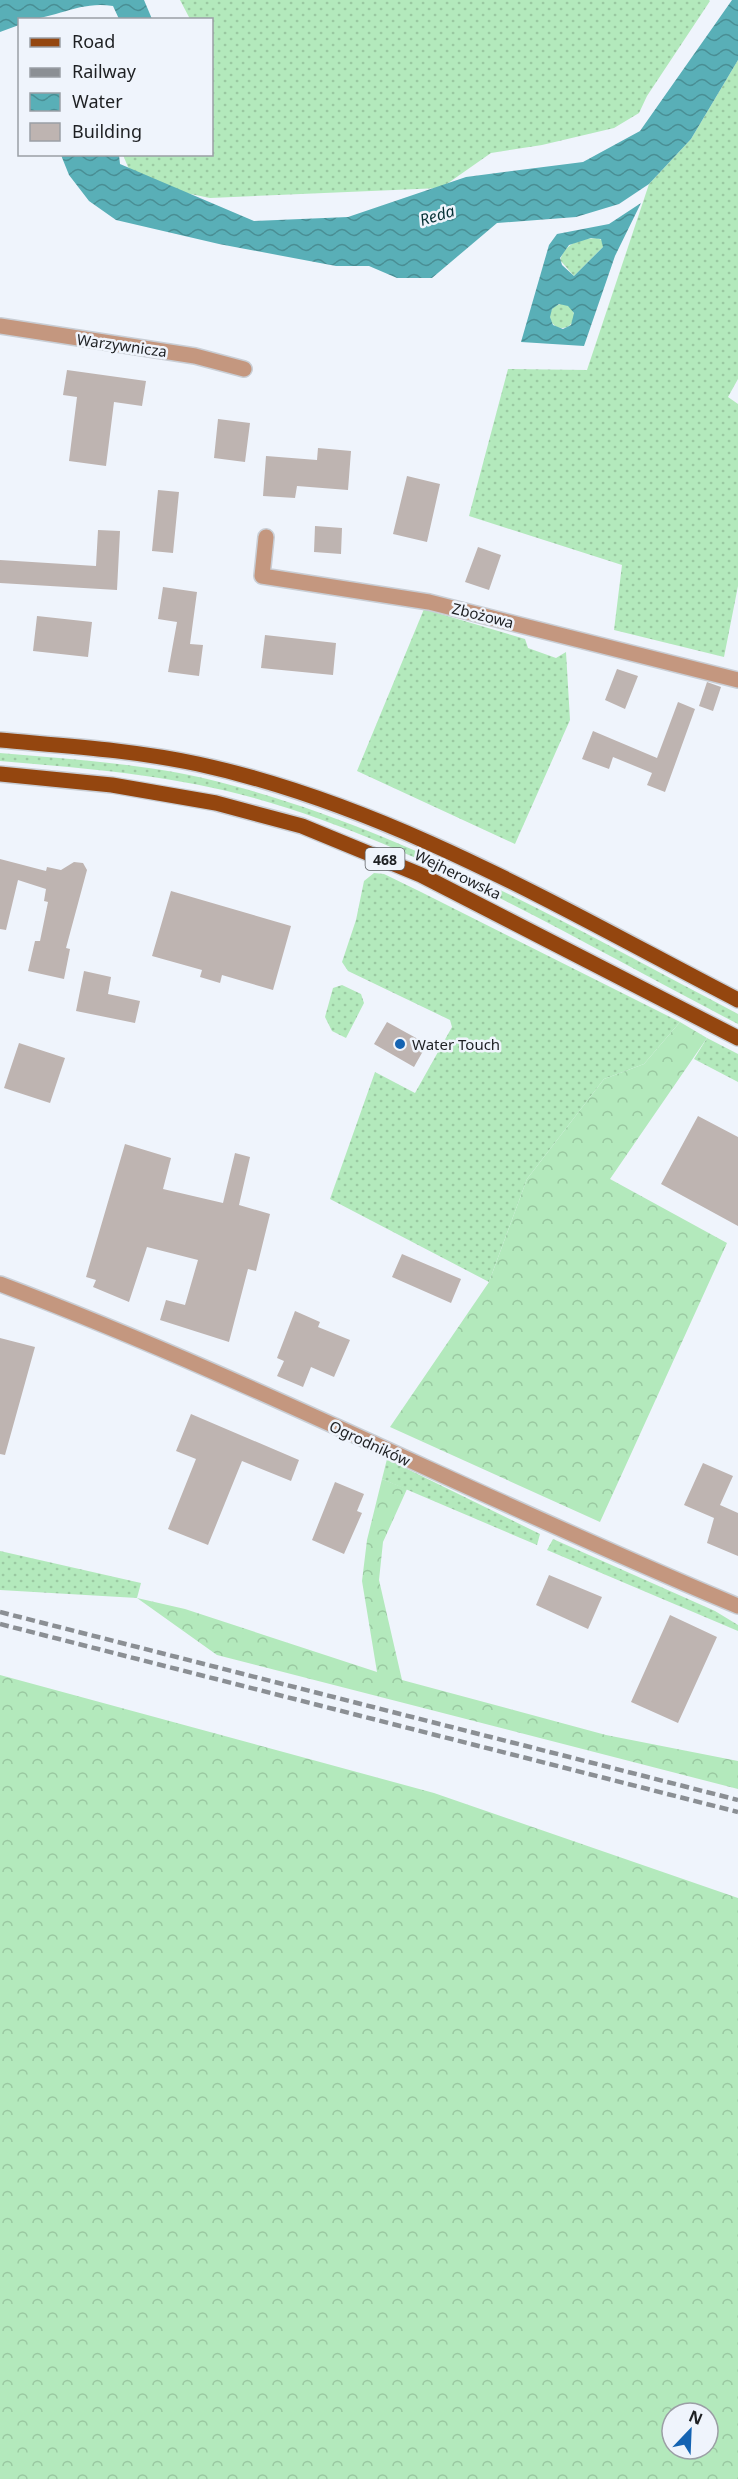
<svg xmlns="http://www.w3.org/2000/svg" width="738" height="2479" font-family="'Noto Sans',sans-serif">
<defs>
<pattern id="grass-dots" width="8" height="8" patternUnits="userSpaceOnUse" patternTransform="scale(1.5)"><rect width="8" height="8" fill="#b3e9bc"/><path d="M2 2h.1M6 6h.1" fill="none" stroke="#9ac8a1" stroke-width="1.8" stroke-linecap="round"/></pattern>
<pattern id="forest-crowns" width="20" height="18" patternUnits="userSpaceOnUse" patternTransform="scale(1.5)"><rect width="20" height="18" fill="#b3e9bc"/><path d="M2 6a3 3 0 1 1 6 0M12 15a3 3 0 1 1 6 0" fill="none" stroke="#9ac8a1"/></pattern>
<pattern id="water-waves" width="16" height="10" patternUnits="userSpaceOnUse" patternTransform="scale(1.5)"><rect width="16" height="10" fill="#59afb7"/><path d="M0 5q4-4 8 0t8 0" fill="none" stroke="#498e94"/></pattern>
</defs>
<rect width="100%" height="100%" fill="#eff4fc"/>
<!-- grass -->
<path fill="url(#grass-dots)" d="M180,0H709L710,1L647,96L639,113L614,128L542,145L491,153L441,188L210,198L152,186L128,167L123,155L212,154V20L190,19Z
M738,60V379L728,397L738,404V586L724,657L614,630L622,565L469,516L508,369L587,370L649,184L691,139Z
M597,238L604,241L603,247L574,276L560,260C566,243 579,239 597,238Z
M550 316a12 12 0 1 1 24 0a12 12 0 1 1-24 0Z
M424,609L525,639L528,648L556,658L566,652L570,720L515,844L357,771Z
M0,753C67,759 137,763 203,778C394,823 566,924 738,1014V1024C579,942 412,839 239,794C161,774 80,768 0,761Z
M374,873L384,874L421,892L680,1022L644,1064L604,1079L527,1179L489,1282L330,1199L375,1072L415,1093L452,1027L450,1020L348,971L342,962L356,920L364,881Z
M342,985L361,994L364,1003L346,1038L332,1031L325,1017L333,988Z
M707,1038L738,1054V1082L694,1059Z
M387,1459L540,1534L537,1545L382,1479Z
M553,1539L715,1611L738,1625V1631L547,1550Z
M0,1551L141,1583L137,1598L0,1590Z"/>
<!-- forest -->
<path fill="url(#forest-crowns)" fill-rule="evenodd" d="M680,1022L707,1038L610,1179L727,1243L600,1522L390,1427L489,1282L527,1179L604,1079L644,1064Z
M382,1479L407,1489L383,1542L379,1580L402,1680L606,1735L738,1761V1789L217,1655L137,1598L185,1609L377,1672L362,1581L367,1540Z
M0,1675L434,1793L738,1898V2479H0ZM672,2413H708V2449H672Z"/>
<!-- water -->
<path fill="url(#water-waves)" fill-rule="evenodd" d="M0,0H144L152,19H119L113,6C79,0 54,20 20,20L19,25L0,32Z
M732,0H738V60L691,139L649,184L619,204L576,217L497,223L432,278H397L369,266H336L219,244L116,220L89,201L69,175L61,155H119L120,164L254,221L348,217L466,177L583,162L640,131Z
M641,203L615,256L584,346L521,342L549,245L557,234L609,224ZM591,238L601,239L603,247L574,276L562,265L560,258L569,245ZM559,304L568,306L574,313L571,325L563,329L553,325L550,317L552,309Z"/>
<!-- building -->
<path fill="#beb4b1" d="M67,370L146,381L142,406L114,402L106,466L69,461L77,397L63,395Z
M218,419L250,423L245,462L214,458Z
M318,448L351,451L348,490L297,486L295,498L263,496L266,456L317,460Z
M407,476L440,484L427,542L393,534Z
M158,490L179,492L173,553L152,551Z
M315,526L342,528L341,554L314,552Z
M98,530L120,531L117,590L0,583V560L96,566Z
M478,547L501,555L489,590L465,582Z
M163,587L197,592L190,644L203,645L199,676L168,672L177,622L158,619Z
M37,616L92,622L88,657L33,651Z
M265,635L336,643L333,675L261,668Z
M617,669L638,676L625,709L605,700Z
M707,682L721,687L713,711L699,706Z
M678,702L695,709L665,792L647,785L652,773L613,757L609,769L582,759L593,731L657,758Z
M0,859L46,871L47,867L61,870L74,862L83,863L87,870L66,948L70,949L64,979L28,971L35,941H40L48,902L44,901L46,889L18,880L6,930L0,929Z
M171,891L291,926L273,990L222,975L220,983L200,977L202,970L152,956Z
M84,971L111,977L108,994L140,1001L135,1023L76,1011Z
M387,1022L427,1044L414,1067L374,1044Z
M19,1043L65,1058L50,1103L4,1088Z
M698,1116L738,1137V1226L661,1184Z
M125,1144L171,1158L163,1189L223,1203L235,1153L250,1157L239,1205L270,1214L256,1271L248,1269L229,1342L160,1320L166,1300L185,1305L198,1260L147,1247L129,1302L93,1287L96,1280L86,1277Z
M402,1254L461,1279L451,1303L392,1277Z
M295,1311L320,1322L318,1327L350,1340L334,1377L311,1367L303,1387L277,1376L284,1361L277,1358Z
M0,1338L35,1347L5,1455L0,1454Z
M191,1414L299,1460L291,1481L242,1461L208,1545L168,1529L196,1459L176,1451Z
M703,1463L733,1476L720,1505L738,1513V1556L707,1543L714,1518L684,1505Z
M335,1482L364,1494L357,1511L362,1513L344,1554L312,1540Z
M549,1575L602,1597L588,1629L536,1605Z
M670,1615L717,1637L678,1723L631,1702Z"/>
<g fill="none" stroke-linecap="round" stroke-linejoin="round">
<defs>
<path id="street" d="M0,326L195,356L244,369
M266,537L262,576L429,602L738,680
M0,1284C251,1379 490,1503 738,1606"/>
<path id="primary" d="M0,740C66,746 133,750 198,764C391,806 564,910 738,1000
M0,774L112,785L216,803L302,826L421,875L738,1038"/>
</defs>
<!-- street casing -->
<use href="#street" stroke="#c9ced5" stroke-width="18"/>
<!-- primary casing -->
<use href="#primary" stroke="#c9ced5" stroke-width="18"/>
<!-- street -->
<use href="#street" stroke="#c4977f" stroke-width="15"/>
<!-- primary -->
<use href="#primary" stroke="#94460f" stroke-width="15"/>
<!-- rail -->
<path stroke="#8b8f94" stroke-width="4.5" stroke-dasharray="9 4.5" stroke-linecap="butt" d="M0,1612L738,1800
M0,1624L738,1812"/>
</g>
<!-- markers -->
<circle fill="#1463b2" stroke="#eff4fc" stroke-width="2" cx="400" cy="1044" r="6"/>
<g text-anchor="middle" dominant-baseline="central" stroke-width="5" stroke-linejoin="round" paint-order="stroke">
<!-- shield labels -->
<rect fill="#eff4fc" stroke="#5d6064" stroke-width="1.5" x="365.5" y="848" width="39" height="22" rx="4.5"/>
<g font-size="14" font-weight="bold" fill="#1e2023">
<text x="385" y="859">468</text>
</g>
<!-- street labels -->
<g font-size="15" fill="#1e2023" stroke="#eff4fc">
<text transform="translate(122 345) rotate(8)">Warzywnicza</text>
<text transform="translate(483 615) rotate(14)">Zbożowa</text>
<text transform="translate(458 874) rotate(26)">Wejherowska</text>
<text transform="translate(370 1443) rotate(25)">Ogrodników</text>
</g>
<!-- poi labels -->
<g font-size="15" fill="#1e2023" stroke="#eff4fc" text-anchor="start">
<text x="412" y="1044">Water Touch</text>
</g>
<!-- water labels -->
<g font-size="16" font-style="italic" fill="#073236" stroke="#eff4fc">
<text transform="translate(437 215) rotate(-17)">Reda</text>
</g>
</g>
<!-- legend -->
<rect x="18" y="18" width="195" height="138" fill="#eff4fc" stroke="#9b9fa5" stroke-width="1.5"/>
<rect x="30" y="38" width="30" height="9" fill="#94460f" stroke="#9b9fa5" stroke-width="1.5"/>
<text x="72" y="48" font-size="18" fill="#1e2023">Road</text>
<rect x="30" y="68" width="30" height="9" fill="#8b8f94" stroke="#9b9fa5" stroke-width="1.5"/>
<text x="72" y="78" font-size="18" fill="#1e2023">Railway</text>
<rect x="30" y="93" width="30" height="18" fill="url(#water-waves)" stroke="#9b9fa5" stroke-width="1.5"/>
<text x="72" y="108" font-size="18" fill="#1e2023">Water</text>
<rect x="30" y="123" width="30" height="18" fill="#beb4b1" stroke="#9b9fa5" stroke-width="1.5"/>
<text x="72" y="138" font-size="18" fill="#1e2023">Building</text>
<!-- north arrow -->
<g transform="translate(690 2431) rotate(23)"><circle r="28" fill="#eff4fc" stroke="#9b9fa5" stroke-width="1.5"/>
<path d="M0-4.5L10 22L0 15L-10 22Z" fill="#1463b2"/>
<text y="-9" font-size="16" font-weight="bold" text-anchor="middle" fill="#1e2023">N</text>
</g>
</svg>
